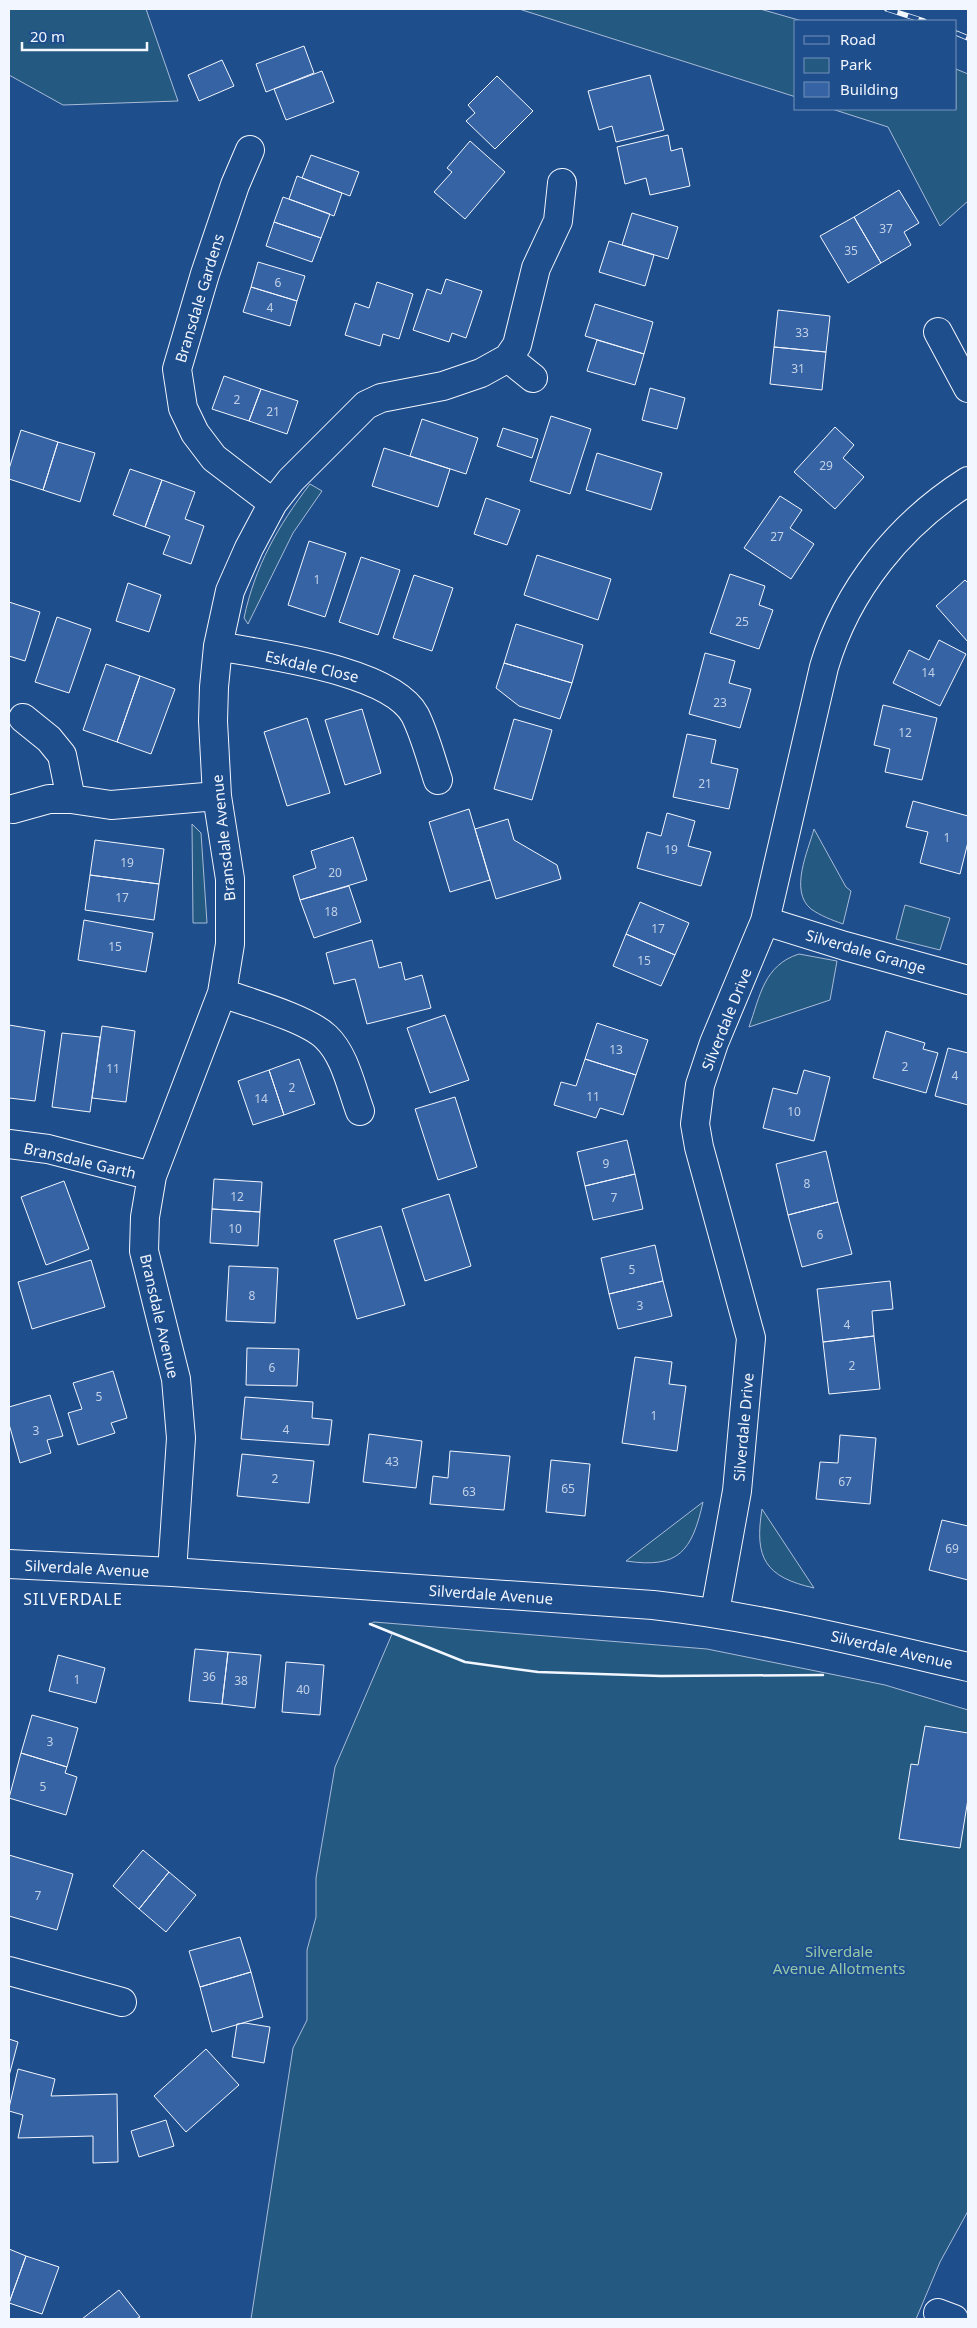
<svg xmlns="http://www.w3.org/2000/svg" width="977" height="2328" font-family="'Noto Sans',sans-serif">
<rect width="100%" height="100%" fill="#1f4e8c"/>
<!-- green -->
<path fill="#245a82" stroke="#a8bbd7" d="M9,9H146L178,101L63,105L9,75Z
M519,9H760L802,21H796V97Z
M956,69L968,74V201L940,226L888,127L832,109H956Z
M310,484L322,491L293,533L248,624L244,618C255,566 278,526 310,484Z
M192,824L201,833L207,923H193Z
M814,829L846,887L851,891L843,924C832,920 821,916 811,909C789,891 808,851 814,829Z
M905,905L950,918L940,950L896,939Z
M799,954L837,961L830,1000L749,1027C760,996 764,965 799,954Z
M703,1502C692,1551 679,1569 626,1561Z
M762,1509L814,1588C765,1577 754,1558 762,1509Z
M374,1622L707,1649L885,1685L968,1710V2211L940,2262L916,2319H251L293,2048L307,2020V1950L316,1917V1878L335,1767L392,1634L370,1624Z"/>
<!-- building -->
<path fill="#3563a3" stroke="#f2f6ff" d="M304,46L314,73L266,92L256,64Z
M222,60L234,86L199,101L188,75Z
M322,71L334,102L286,120L274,89Z
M650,75L664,130L616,142L612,126L599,130L588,91Z
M497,76L533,111L495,149L466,121L475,113L468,105Z
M668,135L671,151L682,148L690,186L650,195L646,178L625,184L617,147Z
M470,141L505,172L465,219L434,192L452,172L447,168Z
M311,155L359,172L350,196L302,178Z
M297,176L342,193L334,216L289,199Z
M899,190L919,223L904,232L911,245L881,263L854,217Z
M283,197L330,214L321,238L274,222Z
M632,213L678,227L668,259L622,245Z
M854,217L881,263L848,283L820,236Z
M274,222L321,238L312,262L266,246Z
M609,241L654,255L645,286L599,272Z
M258,262L305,276L297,301L251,287Z
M446,279L482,291L466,338L452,333L449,342L413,330L427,289L441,294Z
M377,282L413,294L399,339L383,334L380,346L345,335L355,303L369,308Z
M251,287L297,301L290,326L243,312Z
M595,304L653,322L644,354L585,336Z
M778,310L830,316L826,352L774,347Z
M597,340L644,354L635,385L587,371Z
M774,347L826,352L822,390L770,384Z
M224,376L261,389L249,421L212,409Z
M650,388L685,398L677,429L642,420Z
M261,389L298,401L287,434L249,421Z
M551,416L591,429L570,494L530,481Z
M422,419L478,438L466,474L410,456Z
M835,427L854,445L843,458L864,477L835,509L794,472Z
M503,428L538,439L532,458L497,446Z
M21,430L58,442L43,490L9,479V469Z
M58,442L95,453L80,502L43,490Z
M384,448L450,469L438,507L372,486Z
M597,453L662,473L651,510L586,490Z
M130,469L162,480L145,527L113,515Z
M162,480L195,492L185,519L204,526L191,564L163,554L170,536L145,527Z
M780,496L802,510L790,528L814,544L791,579L744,548Z
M486,498L520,510L507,545L474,534Z
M309,541L346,553L325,617L288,605Z
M537,555L611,579L598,620L524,595Z
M361,557L400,570L378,635L339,622Z
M730,574L765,586L759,605L773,610L759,649L710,633Z
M414,575L453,588L432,651L393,638Z
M965,580L968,583V642L936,606Z
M128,583L161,595L149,632L116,621Z
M9,602L40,612L25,661L9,656Z
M57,617L91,629L69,693L35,682Z
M516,624L583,645L572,683L504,663Z
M939,640L966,654L940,706L893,683L909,650L929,660Z
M705,653L735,661L729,683L751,689L740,728L689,714Z
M504,663L572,683L560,719L519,706L496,688Z
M106,664L140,676L117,742L83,730Z
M140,676L175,689L151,754L117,742Z
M883,705L937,718L922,780L885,772L890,749L874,745Z
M362,709L381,773L345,785L325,720Z
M307,718L330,793L287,806L264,732Z
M514,719L552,730L532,800L494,789Z
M687,734L716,740L711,763L738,769L729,809L673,797Z
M913,801L968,816V842L960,874L920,863L928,832L906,827Z
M469,809L490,880L450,892L429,822Z
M667,813L695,821L688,846L711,852L701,886L637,868L647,832L661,836Z
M508,819L514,840L557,865L561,879L496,899L475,829Z
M353,837L367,880L300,900L293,876L316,868L311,851Z
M95,840L164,849L159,884L90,875Z
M90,875L159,884L154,920L85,910Z
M349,886L361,922L314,938L300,900Z
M640,902L689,923L675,955L626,934Z
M84,920L153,933L146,972L78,960Z
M626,934L675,955L661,986L613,966Z
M372,940L379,968L401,962L405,980L422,975L431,1008L367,1024L355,979L334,984L326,953Z
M445,1015L469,1080L430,1093L407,1028Z
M597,1023L648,1040L636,1075L585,1059Z
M9,1025L45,1031L35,1101L9,1098Z
M102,1026L135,1031L126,1102L92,1098Z
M886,1031L925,1043L923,1049L938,1053L926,1093L873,1078Z
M62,1033L100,1037L90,1112L52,1107Z
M948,1048L968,1053V1105L935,1096Z
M299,1059L315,1104L284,1115L269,1070Z
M585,1059L636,1075L623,1115L600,1108L596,1118L554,1105L561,1082L576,1086Z
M269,1070L284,1115L253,1125L238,1081Z
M804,1070L830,1077L814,1141L763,1128L773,1088L797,1094Z
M455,1097L477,1167L438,1180L415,1109Z
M627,1140L635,1174L585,1186L577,1152Z
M826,1151L838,1202L788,1215L776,1164Z
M635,1174L643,1209L593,1220L585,1186Z
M214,1179L262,1182L260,1212L212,1209Z
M64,1181L89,1249L46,1265L21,1197Z
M449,1194L471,1266L425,1281L402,1209Z
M838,1202L852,1254L802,1267L788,1215Z
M212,1209L260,1212L258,1246L210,1243Z
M381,1226L405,1305L357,1319L334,1240Z
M655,1245L663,1281L609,1294L601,1258Z
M91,1260L105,1307L32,1329L18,1282Z
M229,1266L278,1268L275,1323L226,1321Z
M663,1281L672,1316L618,1329L609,1294Z
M890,1281L893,1309L872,1311L874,1336L823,1342L817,1289Z
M874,1336L880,1389L829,1394L823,1342Z
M247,1348L299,1349L297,1386L246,1385Z
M635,1357L672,1362L669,1384L686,1386L677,1451L622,1443Z
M113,1371L127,1418L111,1423L115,1433L78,1445L68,1413L82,1409L73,1383Z
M50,1395L63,1436L47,1440L51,1453L20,1463L9,1424V1407Z
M245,1397L313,1402L312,1418L332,1420L329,1445L241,1439Z
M369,1434L422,1441L416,1488L363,1482Z
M840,1435L876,1438L870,1504L816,1499L820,1462L838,1463Z
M450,1451L510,1456L504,1510L430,1504L433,1476L448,1478Z
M242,1454L314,1461L309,1503L237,1496Z
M551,1460L590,1464L585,1516L546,1512Z
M942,1520L968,1526V1580L929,1570Z
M195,1649L228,1652L222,1704L189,1701Z
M228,1652L261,1655L255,1708L222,1704Z
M58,1655L105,1668L96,1703L49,1691Z
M286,1662L324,1665L320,1715L282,1712Z
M32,1715L78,1728L67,1767L21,1753Z
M925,1726L968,1733V1799L960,1848L899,1839L911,1764L918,1765Z
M21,1753L67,1767L65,1773L77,1777L66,1815L9,1798Z
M143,1850L169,1872L139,1909L113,1886Z
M9,1855L73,1874L57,1930L9,1916Z
M169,1872L196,1895L166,1932L139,1909Z
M240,1937L251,1972L200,1987L189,1951Z
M251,1972L263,2017L212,2032L200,1987Z
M245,2023L270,2027L264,2063L232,2057L237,2024Z
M9,2039L18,2042L9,2076Z
M206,2049L239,2085L186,2132L154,2096Z
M18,2069L55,2079L51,2096L117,2094L118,2162L93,2163V2136L18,2138L23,2115L9,2111V2108Z
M166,2120L174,2146L139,2157L131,2131Z
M9,2249L26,2256L9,2303Z
M26,2256L59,2267L42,2314L9,2303Z
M119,2290L140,2317L136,2319H82Z"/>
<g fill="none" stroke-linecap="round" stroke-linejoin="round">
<defs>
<path id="minor" d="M250,150L235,185L205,274L177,369L183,408L195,433L214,458L273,503
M938,332L968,388
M508,358L533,378
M218,646C266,655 391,670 415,715C425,735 431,759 438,780
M23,718L49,739L62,755L71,799L111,805L217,796
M13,809L49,799H71
M765,921L845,946L968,980
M222,993C250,1003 306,1018 326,1037C345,1055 351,1087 360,1111
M9,1144L48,1149L152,1176
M9,1564L172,1572L653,1605C760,1617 864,1643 968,1667
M172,1572L181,1438L176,1379L144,1251L145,1217L152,1176L222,993L230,944V879L217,796L213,721L214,687L218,646L230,591L249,548L273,503L291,480L366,405L381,398L443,386L481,373L508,358L517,345L536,268L558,221L562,183
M715,1612L737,1491L751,1338L699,1147L695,1124L700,1085L714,1043L765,921L824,667C847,589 900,524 968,481
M9,1971L122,2002
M938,2313L954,2319"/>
</defs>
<!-- minor casing -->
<use href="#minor" stroke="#f2f6ff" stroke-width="30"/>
<!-- minor -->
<use href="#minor" stroke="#1f4e8c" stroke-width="28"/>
<defs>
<path id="rail" d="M887,9L924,21
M956,33L968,38"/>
</defs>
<!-- rail casing -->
<use href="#rail" stroke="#f2f6ff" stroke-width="5.5"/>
<!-- rail -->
<use href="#rail" stroke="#1f4e8c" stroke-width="4" stroke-dasharray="11" stroke-linecap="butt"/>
<!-- wall -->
<path stroke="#f2f6ff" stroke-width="2.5" d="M370,1624L465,1662L538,1672L661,1676L823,1675"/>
</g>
<g text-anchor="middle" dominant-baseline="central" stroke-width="4" stroke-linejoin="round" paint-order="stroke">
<!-- number labels -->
<g font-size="12" fill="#c3d1e8">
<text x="886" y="228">37</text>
<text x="851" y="250">35</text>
<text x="278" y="282">6</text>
<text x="270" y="307">4</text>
<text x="802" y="332">33</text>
<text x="798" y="368">31</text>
<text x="237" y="399">2</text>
<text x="273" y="411">21</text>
<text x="826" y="465">29</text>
<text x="777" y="536">27</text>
<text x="317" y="579">1</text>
<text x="742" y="621">25</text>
<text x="928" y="672">14</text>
<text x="720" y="702">23</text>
<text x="905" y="732">12</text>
<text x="705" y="783">21</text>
<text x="947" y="837">1</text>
<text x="671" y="849">19</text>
<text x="127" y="862">19</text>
<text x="335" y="872">20</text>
<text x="122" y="897">17</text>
<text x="331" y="911">18</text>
<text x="658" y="928">17</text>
<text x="115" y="946">15</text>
<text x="644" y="960">15</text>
<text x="616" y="1049">13</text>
<text x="905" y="1066">2</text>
<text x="113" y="1068">11</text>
<text x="955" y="1075">4</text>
<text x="292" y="1087">2</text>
<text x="593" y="1096">11</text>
<text x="261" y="1098">14</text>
<text x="794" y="1111">10</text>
<text x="606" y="1163">9</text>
<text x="807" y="1183">8</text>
<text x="237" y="1196">12</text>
<text x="614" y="1197">7</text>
<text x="235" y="1228">10</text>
<text x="820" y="1234">6</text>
<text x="632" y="1269">5</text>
<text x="252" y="1295">8</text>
<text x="640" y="1305">3</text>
<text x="847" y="1324">4</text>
<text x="852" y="1365">2</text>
<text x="272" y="1367">6</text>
<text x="99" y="1396">5</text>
<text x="654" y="1415">1</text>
<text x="286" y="1429">4</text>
<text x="36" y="1430">3</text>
<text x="392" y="1461">43</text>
<text x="275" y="1478">2</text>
<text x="845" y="1481">67</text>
<text x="568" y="1488">65</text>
<text x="469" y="1491">63</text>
<text x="952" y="1548">69</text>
<text x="209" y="1676">36</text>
<text x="77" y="1679">1</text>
<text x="241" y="1680">38</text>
<text x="303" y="1689">40</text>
<text x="50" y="1741">3</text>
<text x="43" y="1786">5</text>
<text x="38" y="1895">7</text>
</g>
<!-- street labels -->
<g font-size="15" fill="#f2f6ff" stroke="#1f4e8c">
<text transform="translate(199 298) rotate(-73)">Bransdale Gardens</text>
<text transform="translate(312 666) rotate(13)">Eskdale Close</text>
<text transform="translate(223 838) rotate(-96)">Bransdale Avenue</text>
<text transform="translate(866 951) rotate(16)">Silverdale Grange</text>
<text transform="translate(726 1019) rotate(-68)">Silverdale Drive</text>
<text transform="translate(80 1160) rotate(13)">Bransdale Garth</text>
<text transform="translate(160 1316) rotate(77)">Bransdale Avenue</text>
<text transform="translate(743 1427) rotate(-85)">Silverdale Drive</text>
<text transform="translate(87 1568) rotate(3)">Silverdale Avenue</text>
<text transform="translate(491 1594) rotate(4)">Silverdale Avenue</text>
<text transform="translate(892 1649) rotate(13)">Silverdale Avenue</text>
</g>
<!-- park labels -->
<g font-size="15" fill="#97c8a6" stroke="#1f4e8c">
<text x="839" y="1951">Silverdale<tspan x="839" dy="17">Avenue Allotments</tspan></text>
</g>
<!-- neighbourhood labels -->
<g font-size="16" letter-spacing="1" fill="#f2f6ff" stroke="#1f4e8c">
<text x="73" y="1599">SILVERDALE</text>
</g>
</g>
<!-- border -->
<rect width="977" height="2328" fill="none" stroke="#f2f6ff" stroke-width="20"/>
<!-- legend -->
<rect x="794" y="20" width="162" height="90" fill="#1f4e8c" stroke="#7391ba"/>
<rect x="804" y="36" width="25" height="8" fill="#1f4e8c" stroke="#7391ba"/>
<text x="840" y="45" font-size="15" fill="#f2f6ff">Road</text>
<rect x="804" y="58" width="25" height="15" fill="#245a82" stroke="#7391ba"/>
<text x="840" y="70" font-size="15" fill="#f2f6ff">Park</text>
<rect x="804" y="82" width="25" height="15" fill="#3563a3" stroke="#7391ba"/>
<text x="840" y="95" font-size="15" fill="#f2f6ff">Building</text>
<!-- scale -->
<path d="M22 42v8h125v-8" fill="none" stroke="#f2f6ff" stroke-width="2.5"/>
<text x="30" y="42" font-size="15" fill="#f2f6ff" stroke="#1f4e8c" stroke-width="4" paint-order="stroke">20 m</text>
</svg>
